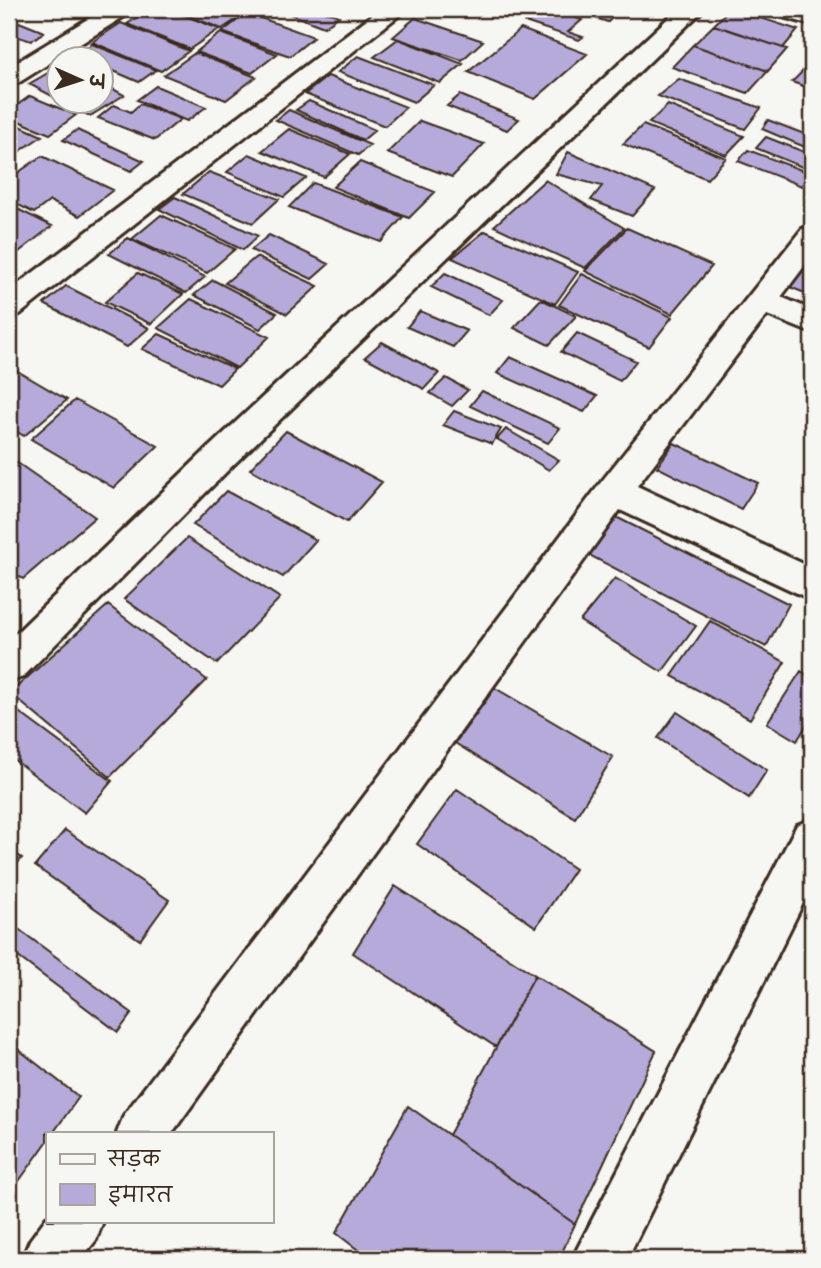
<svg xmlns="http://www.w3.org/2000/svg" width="821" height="1268" font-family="'Architects Daughter','Playpen Sans Deva',sans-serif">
<rect width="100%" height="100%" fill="#f6f6f2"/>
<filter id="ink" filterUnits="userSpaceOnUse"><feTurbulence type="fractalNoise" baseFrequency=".0143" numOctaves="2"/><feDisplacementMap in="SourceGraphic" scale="14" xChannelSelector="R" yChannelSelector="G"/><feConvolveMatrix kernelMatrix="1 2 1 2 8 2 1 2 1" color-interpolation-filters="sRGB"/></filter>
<g filter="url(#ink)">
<!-- building -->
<path fill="#b6aada" stroke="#3b2a1e" stroke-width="2" d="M151,9H168L219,29L190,49L127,24Z
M171,9H243L249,11L222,29Z
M277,9H319L339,16L324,27Z
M485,9H522L510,18Z
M540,9H551L582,20L568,32L583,37L579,40L525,22Z
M566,9H602L617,13L608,22Z
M729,9H733L798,30L783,48L714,25Z
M247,13L314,37L290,56L222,32Z
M9,18L44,32L31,41L10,34Z
M415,18L483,41L462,60L393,37Z
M121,23L189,51L161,71L92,42Z
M714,25L783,48L787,49L768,71L693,45Z
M521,29L587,54L535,99L468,72Z
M221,33L277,54L252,73L196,52Z
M398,39L463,64L440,83L374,57Z
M92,44L156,70L139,82L102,66V60H85L75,55Z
M693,45L768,71L748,93L672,67Z
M195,53L256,77L226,100L164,75Z
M358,56L434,85L414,102L338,72Z
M60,66V100L29,84Z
M806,68L812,70V89L792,82Z
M328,76L406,107L385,126L305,94Z
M679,79L761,108L745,129L658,96Z
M102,83L124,95L90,116L62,102H102Z
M156,86L206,107L187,121L137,100Z
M460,95L519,119L507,130L447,106Z
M30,96L76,115L50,134L9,117V111Z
M309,101L375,130L363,140L296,110Z
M140,104L181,119L155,140L98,118L114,105L131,112Z
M668,105L744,136L726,155L649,123Z
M289,110L370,145L358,155L276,120Z
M768,120L812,137V150L762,129Z
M9,121L42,136L11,157L9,156Z
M420,121L484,144L452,177L387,153Z
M643,125L726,158L707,179L623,144Z
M289,129L350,154L324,177L262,151Z
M77,130L144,161L131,171L63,140Z
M766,137L812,155V171L756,148Z
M748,150L812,174L802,186L738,161Z
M568,152L655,190L632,216L591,200L602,186L556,174Z
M249,154L306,178L284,197L227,172Z
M42,156L113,190L79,216L50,201L34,213L9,200V179Z
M360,162L435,192L409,218L333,187Z
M209,172L279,199L253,223L183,194Z
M545,180L624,228L585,268L494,226Z
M313,183L403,217L381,242L289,207Z
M175,197L258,236L243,250L159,209Z
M9,205L52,226L15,255L9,251Z
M161,215L235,249L207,273L132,239Z
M627,228L712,266L672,314L585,271Z
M485,231L578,272L555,304L452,258Z
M269,235L329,264L312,279L251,250Z
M128,238L205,277L186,293L109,254Z
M812,255V296L790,287Z
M256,257L318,286L287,314L225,283Z
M138,273L183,294L151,324L105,302Z
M445,273L503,300L489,315L431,287Z
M582,274L672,317L649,347L559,305Z
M213,280L277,313L260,329L194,295Z
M66,286L149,328L127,347L44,304Z
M191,299L269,337L237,368L158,328Z
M541,299L576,316L549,345L514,328Z
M420,311L467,331L453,347L407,327Z
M577,333L636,361L620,381L561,352Z
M159,334L235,369L219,385L142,349Z
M382,342L439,373L424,389L365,357Z
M510,357L597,396L584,412L497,373Z
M9,366L67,400L24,436L9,427Z
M446,378L468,390L452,406L430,393Z
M482,391L560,428L548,443L470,406Z
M75,400L158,446L114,488L31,439Z
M454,411L501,429L492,444L443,425Z
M506,429L559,460L549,470L497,439Z
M286,431L382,482L347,522L250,469Z
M674,443L758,483L741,509L657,467Z
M9,457L95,517L23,579L9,569Z
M226,491L316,540L283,577L193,525Z
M616,517L789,604L766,647L589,555Z
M187,538L280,598L217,664L124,599Z
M615,578L696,626L662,672L580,621Z
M108,605L207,680L110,777L10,693Z
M710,621L785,662L750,719L672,676Z
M801,671L812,678V716L797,741L767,723Z
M495,688L613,757L575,818L455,743Z
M12,707L112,781L85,813L9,756V711Z
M677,712L767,770L749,798L658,738Z
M457,789L575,869L536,927L417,844Z
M65,830L169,900L140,940L35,866Z
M9,849L22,858L9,873Z
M395,886L535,975L496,1047L353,953Z
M17,928L132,1013L118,1032L9,950V938Z
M535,975L656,1051L575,1224L449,1135Z
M9,1042L79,1097L53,1133H47V1142L9,1195Z
M408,1106L575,1224L559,1259H370L336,1233Z"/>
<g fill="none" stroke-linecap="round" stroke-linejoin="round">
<defs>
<path id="minor" d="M104,9H132L128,14L18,83L9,86V67Z
M380,9H407L20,314L9,317V291Z
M678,9H704L230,468L23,677L9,682V640L206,450Z
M768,9L812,11V25L772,14Z
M812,227V256L781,297L812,310V333L767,315L637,486L812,568V600L620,510L172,1133H117L124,1115L602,481L802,229Z
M812,819V885L627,1259H572L797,825Z
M47,1217V1221H103L96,1240L81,1259H22L30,1240Z"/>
</defs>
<!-- minor casing -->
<use href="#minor" stroke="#3b2a1e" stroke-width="6"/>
<!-- minor -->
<use href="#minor" fill="#f6f6f2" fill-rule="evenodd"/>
</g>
</g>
<!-- margin -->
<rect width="821" height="1268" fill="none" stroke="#f6f6f2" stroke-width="35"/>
<rect x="18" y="18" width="786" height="1233" fill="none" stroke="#3b2a1e" stroke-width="2.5" filter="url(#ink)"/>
<!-- legend -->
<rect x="46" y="1132" width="228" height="91" fill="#f6f6f2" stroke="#aba49d" stroke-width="2"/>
<rect x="60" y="1154" width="35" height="10" fill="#f6f6f2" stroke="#aba49d" stroke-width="2"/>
<text x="108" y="1166" font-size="21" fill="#3b2a1e">सड़क</text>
<rect x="60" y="1184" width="35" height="21" fill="#b6aada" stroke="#aba49d" stroke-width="2"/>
<text x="108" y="1202" font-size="21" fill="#3b2a1e">इमारत</text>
<!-- north arrow -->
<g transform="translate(80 80) rotate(93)"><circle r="33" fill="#f6f6f2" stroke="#aba49d" stroke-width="2"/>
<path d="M0-5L12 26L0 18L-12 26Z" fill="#3b2a1e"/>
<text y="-10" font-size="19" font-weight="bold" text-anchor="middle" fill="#3b2a1e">उ</text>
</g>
</svg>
